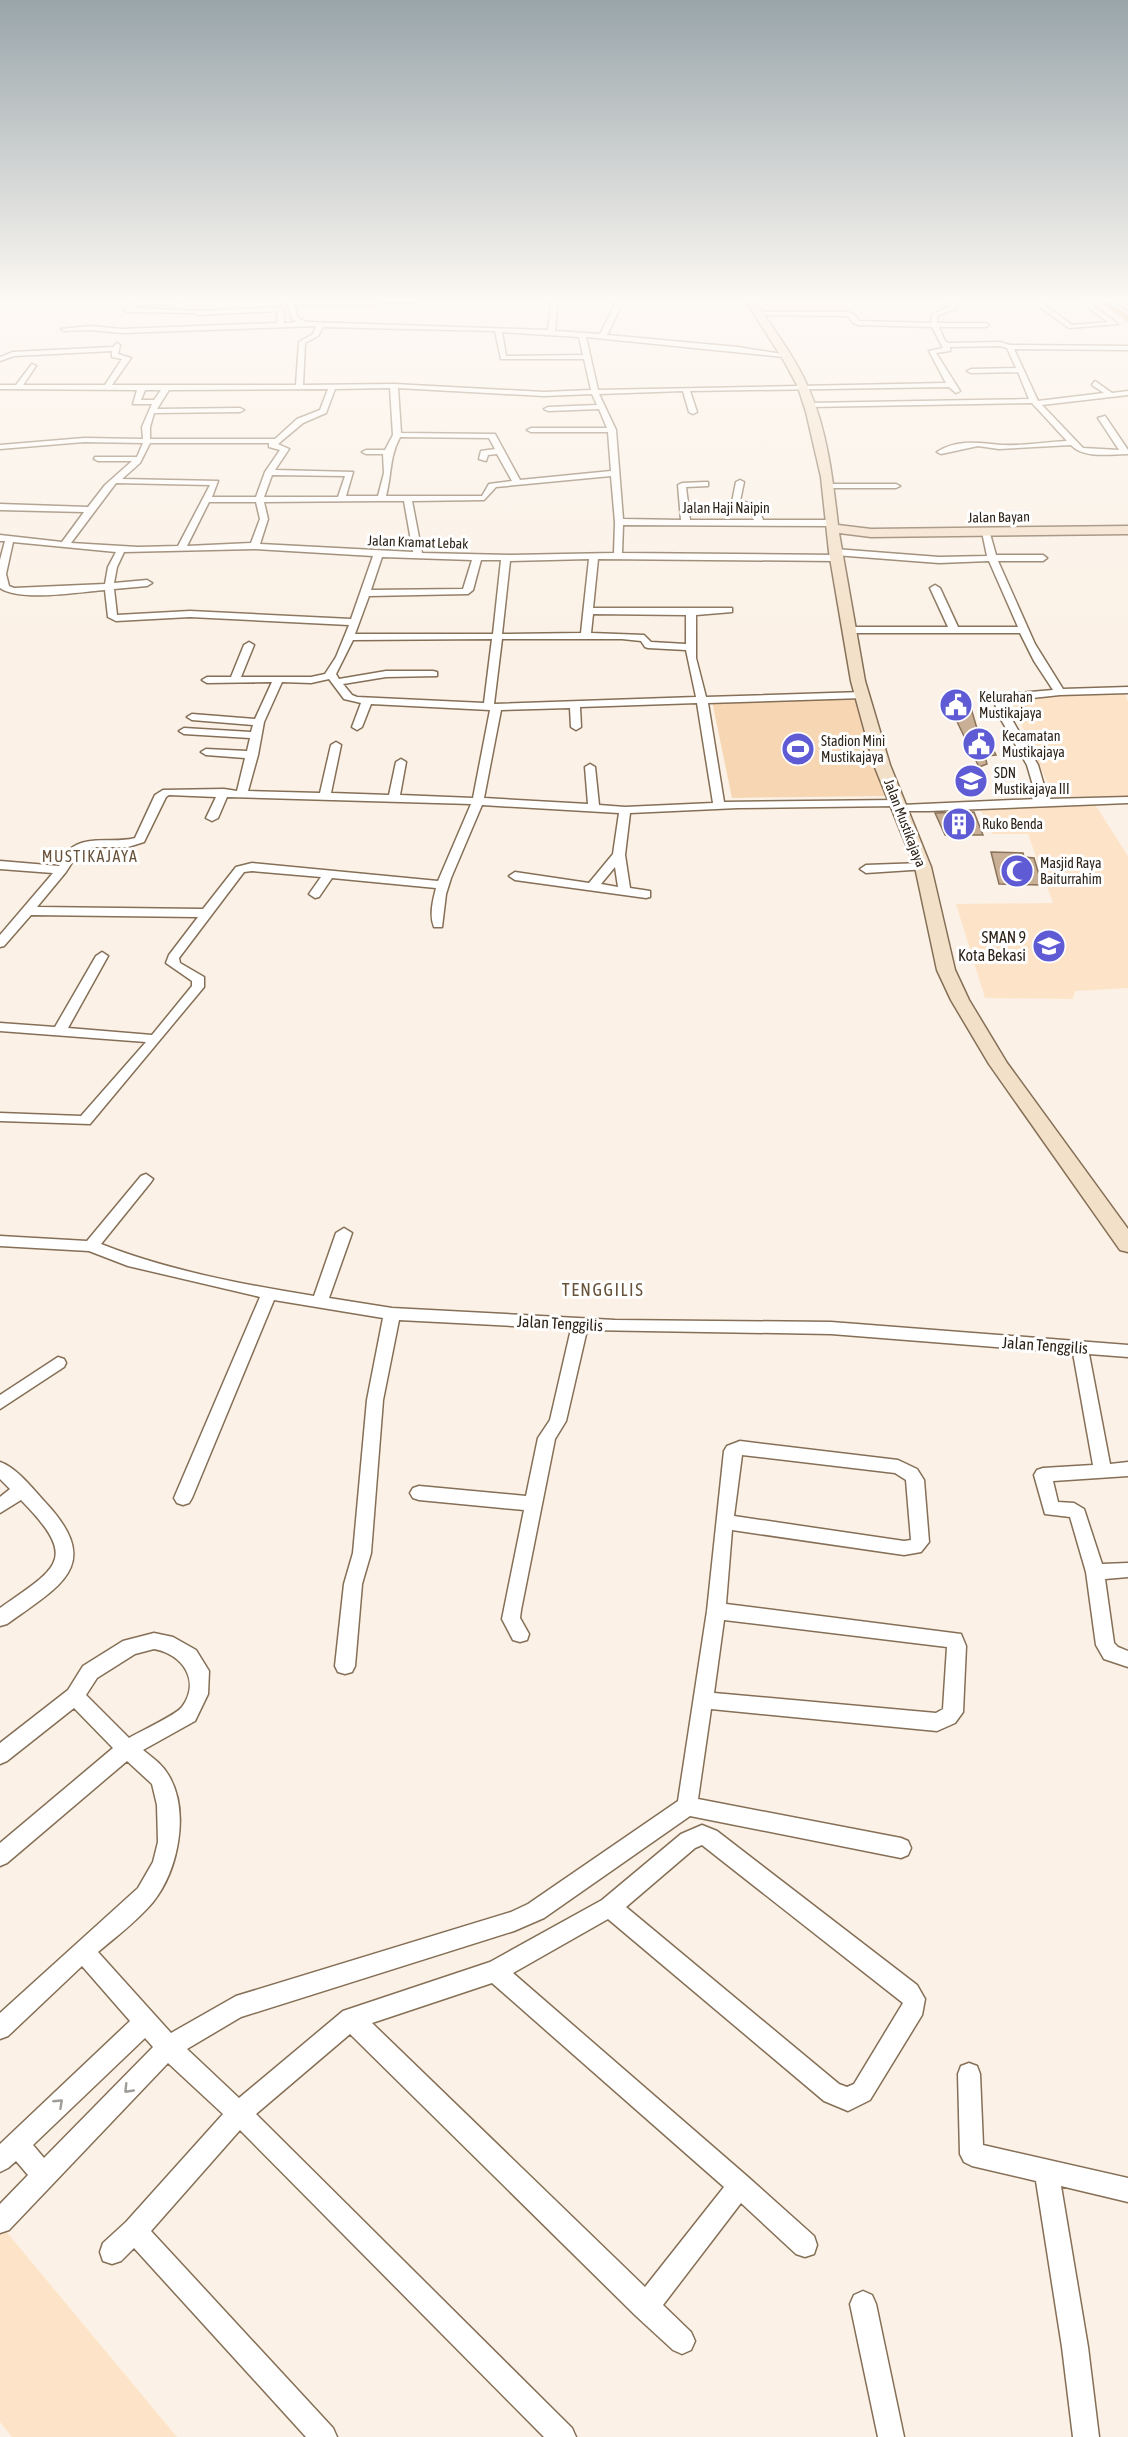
<svg xmlns="http://www.w3.org/2000/svg" width="1128" height="2437" font-family="'Asap Condensed',sans-serif">
<rect width="100%" height="100%" fill="#fbf1e6"/>
<!-- built -->
<path fill="#fde4c9" d="M1125,694L1128,701V796L1054,797L1009,697Z
M1094,803L1128,856V988L1075,991L1073,999L985,998L956,904L1053,903L1028,834H992L980,808Z
M0,2224L177,2437H12L0,2422Z"/>
<!-- green -->
<path fill="#f7d7b3" d="M859,699L891,796L732,798L712,701Z"/>
<g fill="none" stroke-linecap="round" stroke-linejoin="round">
<!-- canal -->
<path fill="#c48f4e" fill-rule="evenodd" d="M1092,297H1102L1128,315V322Z"/>
</g>
<!-- building -->
<path fill="#c8af95" stroke="#8a735a" stroke-width="1.5" d="M968,698L978,732L984,731L996,755L985,756L987,764L979,767L946,699Z
M974,812L983,835H945L935,813Z
M991,852L1023,853L1024,857L1034,858L1042,885L999,884Z"/>
<g fill="none" stroke-linecap="round" stroke-linejoin="round">
<defs>
<path id="street" d="M171,297H177L178,301L172,304L136,305L133,308L201,311L281,307L284,309V323L297,322L292,319L286,297H292L293,301L418,297L412,303L294,305L298,318L307,322L548,330L552,297H558L555,331L600,334L619,297H625L607,335L738,347L788,355L784,357L586,337L598,390L946,383L929,351L943,348L932,327L859,325L853,323L848,316L755,315L757,312H848L854,314L859,321L931,323L932,314L950,307L948,301L943,297H951L957,308L937,316V323H986L989,325L986,327H939L945,341L948,343L1000,342L1010,345L1128,346V350L1014,349L1038,401L1104,393L1092,385L1095,381L1112,393L1128,391V395L1042,405L1083,448L1119,450L1098,418L1105,416L1128,450V454C1110,454 1084,459 1071,445L999,449L978,446L941,454L937,452C957,439 979,443 1001,445C1022,446 1046,442 1067,441L1032,403L809,407L805,405L809,403L1029,399L1018,372L971,373L967,371L971,369L1016,368L1007,348L1000,346L950,347V351L936,353L960,391L956,393L949,387L690,391L697,412L693,414L689,412L683,391L599,394L616,430L623,519L681,520L678,485L682,483L705,482H708V486L686,487L690,520H754L750,509L732,502L736,482L740,480L744,482L740,501L757,505L763,520H833L837,523L833,526L623,525L622,553L837,555L841,558L837,561L598,559L593,608H732V612L696,615V658L706,697L863,692L868,695L863,698L708,703L724,802L898,800L902,801V805L1037,799L1027,765L999,716L993,698L998,695L1053,690L1034,661L1020,633H848L843,630L848,627H948L930,588L935,585L940,588L958,627H1018L989,561L939,563L835,555L831,552L835,549L939,557L987,556L982,532L989,530L996,555H1043L1047,558L1043,561H998L1035,644L1063,689L1128,687V693L1060,695L1004,701L1010,716L1038,765L1048,799L1128,797V803L929,811H901L897,810V806L738,808L630,813L625,855L630,888L650,891V897L646,898L515,880L509,876L515,872L589,883L613,854L619,813L482,805L451,878L446,894L442,927H434C429,915 433,900 436,888L332,878L319,897L315,898L309,894L321,877L252,871L244,872L179,958L180,963L204,977V987L90,1124L0,1121V1113L81,1116L146,1042L0,1031V1023L55,1027L96,956L102,952L108,956L68,1028L152,1035L192,986V981L166,963L169,955L198,917L31,915L4,946L0,947V935L53,873L0,869V861L59,866C62,861 65,854 69,850C86,834 115,844 135,838L155,795L163,790L224,789L237,791L245,758L206,755L201,752L206,749L247,751L250,738L184,734L179,731L184,728L251,732L253,725L192,720L187,717L192,714L255,719L272,682L207,683L202,680L207,677H231L244,645L249,642L254,645L241,677H311L325,674L336,657L349,625L190,617L116,621L108,617L105,590C80,592 20,602 0,588V560L5,541H0V535L62,542L84,512L0,510V504L88,507L105,485L132,461H98L94,459L95,457H137L143,443L84,442L0,449V445L84,438L143,439L142,427L152,404H133L137,390L0,389V385H16L32,364L36,366L23,385H105L122,359L112,357V351L14,356L0,361V357L13,352L113,347L117,343L120,345L118,354L131,358L112,385H296L299,342L313,334L316,326L122,333L90,330L64,331L61,329L90,326L122,329L277,323L278,311L198,315L195,313L127,312L124,310L132,302L171,300ZM323,327L495,331L501,359H584L591,390L544,392L394,384L303,385L305,343L318,336ZM502,332L579,337L583,355L506,356ZM390,388L393,435L385,450H366L362,452L366,454H383L384,473L378,496H346L353,472L275,470L289,449L278,444L303,423L326,413L335,389ZM398,388L544,396L592,394L597,405L548,407L544,409L548,411L599,409L607,428H531L527,430L531,432H608L611,471L520,480L495,434L401,433ZM328,389L320,410L297,419L275,439H150V427L154,413L240,412L244,410L240,408L157,409L169,390ZM145,390H161L154,400H141ZM400,437L489,438L495,449L481,451L479,459L486,461L488,455L497,454L512,481L489,484L482,496H386C392,474 389,458 400,437ZM150,443H269V447L280,450L265,472L256,497H212L218,481L122,479L140,463ZM272,475L345,476L338,497H264ZM611,476L615,522L614,553L510,555L422,553L412,501L484,500L496,487ZM116,483L210,485L178,546L138,547L71,543ZM378,501H404L413,552L260,544L268,519L264,502ZM209,502H256L260,519L251,543L187,546ZM13,542L116,552L108,567L105,584L14,588L9,586L6,574ZM255,549L373,556L351,619L190,611L117,615L114,589L147,586L152,583L147,580L114,583L117,567L124,552ZM382,557L472,560L463,589L371,590ZM589,559L581,633L502,634L510,561ZM481,560H501L493,634H355L369,596L468,594L473,590ZM593,614L686,615V644L651,642L644,635L591,633ZM492,639L484,703L357,697L352,695L343,684L386,677L437,676V672L433,671H386L339,679L336,674L353,640ZM502,639H622L641,641L645,647L648,648L686,650L696,697L494,704ZM329,679L344,699L361,703L352,727L357,730L362,727L371,704L490,710L473,798L400,795L406,762L401,759L396,762L389,795L331,793L341,745L336,742L331,745L320,793L248,791L258,755L264,722L282,682L311,683ZM697,703L713,803L625,807L599,805L595,767L590,764L585,767L588,804L484,798L501,710L570,708L571,727L576,730L581,727L580,707ZM169,795L216,797L206,818L212,821L218,818L227,797L471,804L438,881L252,863L236,867L203,909L37,907L66,872L78,853L93,847H128L144,842L166,797ZM615,867L618,887L601,884Z
M747,297H832L748,301L745,299Z
M1026,297H1034L1072,325L1108,322L1074,297H1082L1118,324L1069,328Z
M1110,297H1118L1128,305V310Z
M828,484H896L900,486L896,488H825V484Z
M923,863L927,865V869L866,873L860,869L866,865Z
M146,1174L153,1179L151,1182L101,1244C166,1270 245,1285 314,1296L336,1233L344,1228L352,1233L329,1298L392,1308L615,1320L831,1322L1128,1345V1357L1089,1354L1110,1464L1128,1462V1476L1053,1481L1058,1502L1074,1503L1084,1509L1102,1564L1128,1563V1577L1105,1579L1114,1643L1118,1647L1128,1651V1667L1104,1659L1096,1645L1086,1572L1070,1517L1045,1514L1034,1475L1037,1470L1043,1468L1093,1465L1073,1353L831,1334L587,1330L566,1421L555,1439L521,1610L520,1618L529,1634L527,1640L520,1642L513,1640L502,1619L524,1510L419,1500L413,1498L410,1493L413,1488L419,1486L526,1496L538,1438L550,1420L571,1329L399,1320L383,1400L371,1553L362,1584L355,1666L352,1672L345,1674L338,1672L335,1666L344,1584L353,1553L367,1400L383,1318L274,1300L192,1498L189,1503L183,1505L177,1503L174,1498L260,1297L128,1266L89,1251L0,1246V1236L87,1241L141,1176Z
M58,1357L64,1359L66,1363L64,1367L0,1409V1395Z
M740,1441L898,1460L917,1469L924,1480L929,1542L921,1552L904,1555L732,1530L726,1604L961,1634L966,1646L963,1712L955,1723L937,1731L711,1709L698,1799L901,1838L908,1841L911,1848L908,1855L901,1858L690,1816L544,1918L514,1931L241,2017L187,2049L239,2098L343,2011L490,1962L602,1900L681,1834L702,1825L717,1831L917,1985L925,1999L922,2015L870,2100L848,2111L824,2101L608,1919L513,1973L748,2177L814,2236L817,2245L814,2254L805,2257L796,2254L741,2203L663,2305L691,2332L695,2341L691,2350L682,2354L673,2350L636,2316L350,2034L256,2114L572,2428L576,2437H544L240,2130L151,2231L333,2428L337,2437H306L134,2248L121,2261L112,2264L103,2261L100,2252L103,2243L126,2222L223,2114L168,2063L9,2230L0,2233V2204L28,2175L16,2161L8,2168L0,2172V2144L130,2021L82,1966L8,2036L0,2039V2013L138,1888L153,1862L158,1842L157,1805L152,1784L127,1761L7,1863L0,1866V1843L113,1748L74,1708L7,1761L0,1764V1743L68,1690L83,1666L123,1641L154,1633L173,1637L196,1650L209,1671L208,1694L195,1721L143,1750C152,1757 163,1765 169,1776C190,1812 178,1871 153,1902C137,1921 117,1936 98,1952L171,2033L236,1996L511,1912L528,1904L678,1801L707,1611L724,1451L727,1446ZM742,1455L895,1473L906,1480L911,1540L904,1541L734,1516ZM724,1620L947,1647L943,1709L936,1713L714,1693ZM154,1649C183,1654 201,1681 182,1707C176,1715 139,1732 129,1738L86,1695L97,1678L135,1654ZM702,1845L903,2003L854,2084L847,2087L839,2084L626,1907L695,1848ZM492,1983L724,2187L645,2287L372,2023ZM145,2038L153,2047L44,2158L33,2145Z
M0,1462C17,1468 33,1489 45,1502C104,1565 61,1585 7,1624L0,1626V1608C59,1567 79,1559 21,1500L0,1513V1497L10,1489L0,1479Z
M969,2063L977,2066L980,2074L983,2145L1128,2178V2202L1061,2186L1088,2347L1099,2437H1073L1062,2347L1036,2181L972,2166L964,2162L960,2154L958,2074L961,2066Z
M863,2291L872,2295L876,2304L904,2437H878L850,2304L854,2295Z"/>
<path id="secondary" d="M743,297H752C771,326 794,355 808,387C827,429 833,480 838,525L871,529L1128,526V534L871,537L839,533L865,681L890,765L931,867L955,970L969,1000L1007,1063L1128,1229V1252L1120,1250L989,1064L951,1000L937,970L915,867L874,765L851,681L829,552L821,477L806,412L798,387L784,361Z"/>
</defs>
<!-- street casing -->
<use href="#street" stroke="#856f56" stroke-width="3"/>
<!-- secondary casing -->
<use href="#secondary" stroke="#856f56" stroke-width="3"/>
<!-- street -->
<use href="#street" fill="#fff" fill-rule="evenodd"/>
<!-- secondary -->
<use href="#secondary" fill="#f3e0c8" fill-rule="evenodd"/>
</g>
<!-- one-way arrows -->
<defs><path id="oneway-chevron" d="M-2-3.5L2.5 0L-2 3.5" fill="none" stroke-width="1.6" stroke-linecap="round" stroke-linejoin="round" transform="scale(1.5)"/></defs>
<g stroke="#a09c98">
<use href="#oneway-chevron" transform="translate(128 2089) rotate(134)"/>
<use href="#oneway-chevron" transform="translate(59 2103) rotate(-43)"/>
</g>
<!-- sky -->
<linearGradient id="sky" x2="0" y2="1"><stop stop-color="#99a5aa"/><stop offset="0.47" stop-color="#fdf9f4"/><stop offset="1" stop-color="#fdf9f4" stop-opacity="0"/></linearGradient>
<rect width="1128" height="638" fill="url(#sky)"/>
<!-- icons -->
<defs>
<symbol id="civic-disc" viewBox="-11 -11 22 22"><circle r="9.5" fill="#5e5bd4" stroke="#fff"/><path d="M-.6-6.5H3V-4.5H.6V-3L4-1V1h2V6H-6V1h2V-1L-.6-3ZM-1.2 2.5V6h2.4V2.5Z" fill="#fff"/></symbol>
<symbol id="stadium-disc" viewBox="-11 -11 22 22"><circle r="9.5" fill="#5e5bd4" stroke="#fff"/><path d="M0-5a6.5 5 0 1 0 0 10a6.5 5 0 1 0 0-10ZM-3.5-1.8h7v3.6h-7Z" fill="#fff"/></symbol>
<symbol id="school-disc" viewBox="-11 -11 22 22"><circle r="9.5" fill="#5e5bd4" stroke="#fff"/><path d="M0-5L7-2L0 1L-7-2ZM-4 1L0 2.5L4 1V4Q0 6-4 4Z" fill="#fff"/></symbol>
<symbol id="building-disc" viewBox="-11 -11 22 22"><circle r="9.5" fill="#5e5bd4" stroke="#fff"/><path d="M-4-6H4V6H1V3H-1V6H-4ZM-2.5-4.3h1.7v1.8h-1.7ZM.8-4.3h1.7v1.8H.8ZM-2.5-1h1.7V.8h-1.7ZM.8-1h1.7V.8H.8Z" fill="#fff"/></symbol>
<symbol id="mosque-disc" viewBox="-11 -11 22 22"><circle r="9.5" fill="#5e5bd4" stroke="#fff"/><path d="M3.5-4.9A6 6 0 1 0 3.5 4.9A5 5 0 1 1 3.5-4.9Z" fill="#fff"/></symbol>
</defs>
<g fill-rule="evenodd">
<use href="#civic-disc" x="937" y="686" width="38" height="38"/>
<use href="#civic-disc" x="960" y="725" width="38" height="38"/>
<use href="#stadium-disc" x="779" y="730" width="38" height="38"/>
<use href="#school-disc" x="952" y="762" width="38" height="38"/>
<use href="#building-disc" x="940" y="805" width="38" height="38"/>
<use href="#mosque-disc" x="998" y="852" width="38" height="38"/>
<use href="#school-disc" x="1030" y="927" width="38" height="38"/>
</g>
<g text-anchor="middle" dominant-baseline="central" stroke-width="6" stroke-linejoin="round" paint-order="stroke">
<!-- far-street labels -->
<g font-size="14" fill="#2d2319" stroke="#fff">
<text x="726" y="508">Jalan Haji Naipin</text>
<text transform="translate(999 517) rotate(-1)">Jalan Bayan</text>
<text transform="translate(418 542) rotate(2)">Jalan Kramat Lebak</text>
<text transform="translate(905 823) rotate(69)">Jalan Mustikajaya</text>
</g>
<!-- far-poi labels -->
<g font-size="14" fill="#2d2319" stroke="#fff" text-anchor="start">
<text x="979" y="697">Kelurahan<tspan x="979" dy="16">Mustikajaya</tspan></text>
<text x="1002" y="736">Kecamatan<tspan x="1002" dy="16">Mustikajaya</tspan></text>
<text x="821" y="741">Stadion Mini<tspan x="821" dy="16">Mustikajaya</tspan></text>
<text x="994" y="773">SDN<tspan x="994" dy="16">Mustikajaya III</tspan></text>
<text x="982" y="824">Ruko Benda</text>
<text x="1040" y="863">Masjid Raya<tspan x="1040" dy="16">Baiturrahim</tspan></text>
</g>
<!-- far-quarter labels -->
<g font-size="16" letter-spacing="1.5" fill="#68523a" stroke="#fff">
<text x="90" y="856">MUSTIKAJAYA</text>
</g>
<!-- poi labels -->
<g font-size="16" fill="#2d2319" stroke="#fff" text-anchor="end">
<text x="1026" y="937">SMAN 9<tspan x="1026" dy="18">Kota Bekasi</tspan></text>
</g>
<!-- street labels -->
<g font-size="16" fill="#2d2319" stroke="#fff">
<text transform="translate(560 1323) rotate(3)">Jalan Tenggilis</text>
<text transform="translate(1045 1345) rotate(4)">Jalan Tenggilis</text>
</g>
<!-- neighbourhood labels -->
<g font-size="18" letter-spacing="1.5" fill="#68523a" stroke="#fff">
<text x="603" y="1289">TENGGILIS</text>
</g>
</g>
</svg>
